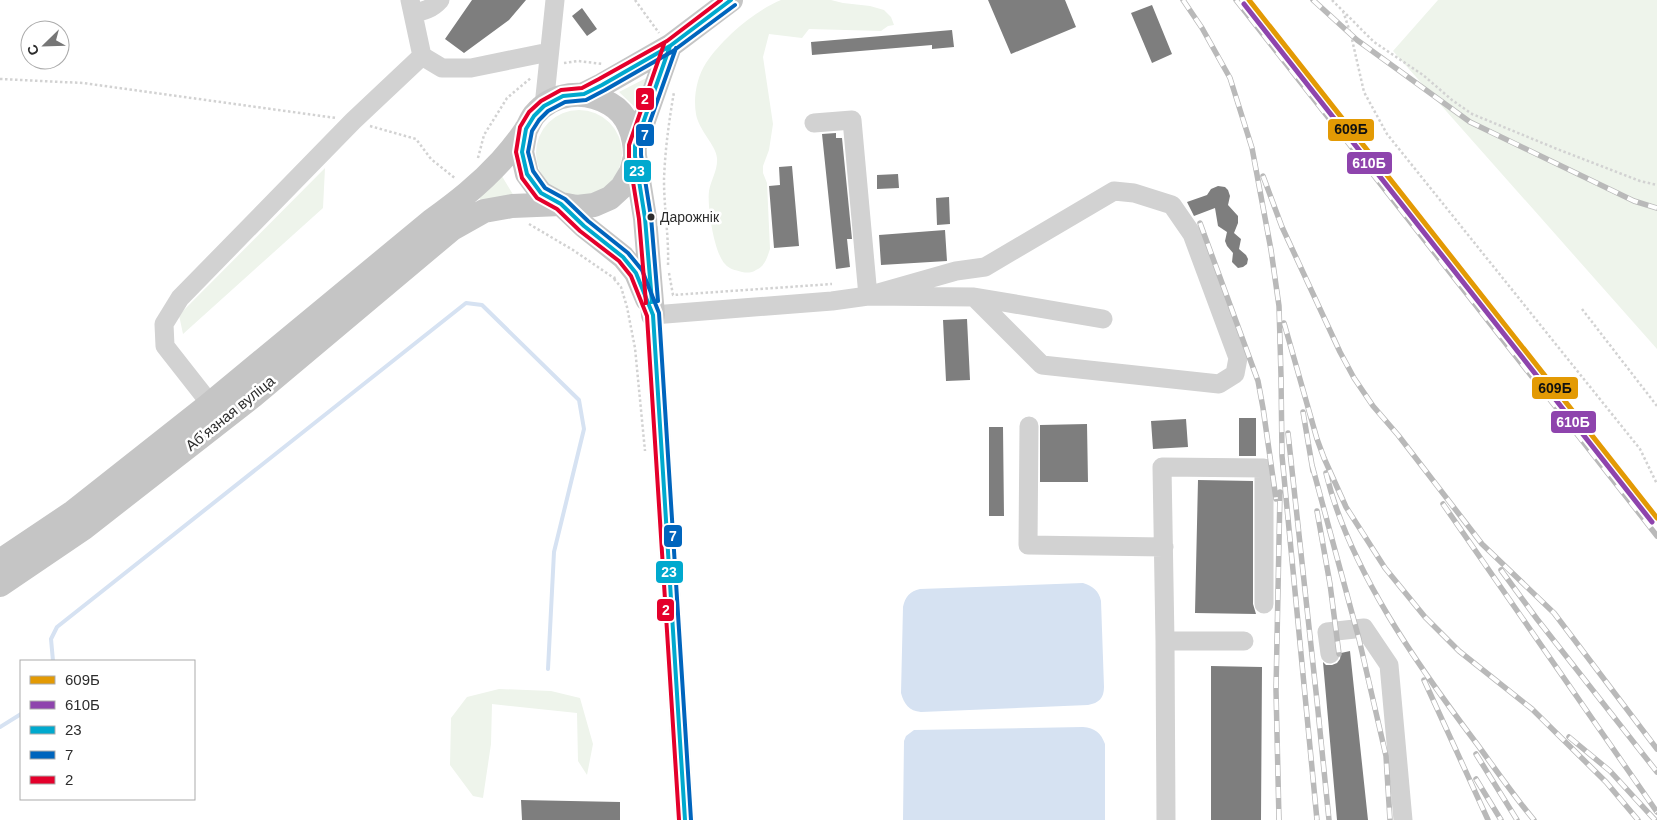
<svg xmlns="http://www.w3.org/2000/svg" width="1657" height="820" font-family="Helvetica,sans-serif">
<rect width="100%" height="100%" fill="#fff"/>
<!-- green -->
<path fill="#eef4eb" d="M781,0H831L843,3L870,6L884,10L891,17L894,25L888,26L881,31L809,29L802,38L769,34L763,57L773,124L769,150L763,166V173L767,183L770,249C767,258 765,266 756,270C752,273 747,273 742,272C735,270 729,269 725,264C714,253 707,206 709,191C711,180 718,170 717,158C716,145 699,131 696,114C693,97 697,77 706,63C722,39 754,11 781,0Z
M1438,0H1657V349L1393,51Z
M654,74L638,110L619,92Z
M536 153a43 43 0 1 1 86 0a43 43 0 1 1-86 0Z
M325,168L323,208L183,334L179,315Z
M500,173L514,196L483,204L478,196Z
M499,689L551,691L580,698L593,744L587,775L578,761L577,713L492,704L491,744L483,798L473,796L450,765L451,718L467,697Z"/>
<!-- water -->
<path fill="#d6e2f2" d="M1083,583C1093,586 1099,591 1101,601L1104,687C1104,698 1099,703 1088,705L921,712C909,711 904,704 901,693L903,607C905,597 910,591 920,589Z
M1083,727C1095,728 1101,733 1105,744V820H903L904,741L906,736L914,730Z"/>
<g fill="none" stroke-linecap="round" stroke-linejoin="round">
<!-- stream -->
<path stroke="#d6e2f2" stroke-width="4" d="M53,661L51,639L57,627L466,303L482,305L579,400L584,429L554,552L548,669
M0,727L21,714"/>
</g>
<!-- building -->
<path fill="#7e7e7e" d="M472,0H526L509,20L464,53L445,39Z
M988,0H1065L1076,27L1011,54Z
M1152,5L1172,54L1152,63L1131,13Z
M582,8L597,29L587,36L572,16Z
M952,30L954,47L932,49V45L812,55L811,42Z
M836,133V138H842L852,239H847L850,267L836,269L822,134Z
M792,166L799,246L774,248L769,186L780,185L779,167Z
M898,174L899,188L877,189V175Z
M1218,186L1225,187L1228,190L1230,196L1228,205L1238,216V223L1234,233L1241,239L1239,249L1246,255L1248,259L1247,264L1243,267L1238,268L1232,262L1233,253L1227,246L1225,241L1227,232L1218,226L1215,208L1194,216L1187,202L1207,195L1211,189Z
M949,197L950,224L937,225L936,198Z
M945,230L947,261L881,265L879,235Z
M967,319L970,380L946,381L943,320Z
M1239,418H1256V456H1239Z
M1186,419L1188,447L1153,449L1151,421Z
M1087,424L1088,482H1040V425Z
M989,427H1003L1004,516H989Z
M1198,480L1253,481V604L1256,614L1195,613Z
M1350,651L1368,820H1337L1323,662L1326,665H1332L1337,663L1340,659L1341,653Z
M1211,666L1262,667L1261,820H1211Z
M521,800L620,802V820H522Z"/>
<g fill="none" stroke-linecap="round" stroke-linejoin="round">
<!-- path -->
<path stroke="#d2d2d2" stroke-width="2.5" stroke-dasharray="2.5 2.5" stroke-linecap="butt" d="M635,0L659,33
M1332,0L1374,42L1423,75L1452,100L1472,114L1557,149L1640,181L1657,185
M1343,11L1351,35L1364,92L1387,134L1640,449L1657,484
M564,63L578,61L603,64
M0,79L83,83L336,118
M370,126L416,139L431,159L456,179
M478,158L484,135L507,98L532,77
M529,224L573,250L614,278L617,277
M668,265C669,237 664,209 664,180C665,150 669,121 674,92
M669,273L673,295L832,284
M614,279L621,287L627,307L635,348L645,451
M1582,309L1657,406"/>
<!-- minor -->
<path stroke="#d2d2d2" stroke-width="19" d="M413,13C424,11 432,9 440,0
M422,56L442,68H471L549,52
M544,106L555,0
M974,297L1103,319
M205,397L165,346L164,324L180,298L353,121L422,56L410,0
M1029,426L1028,545L1164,547
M1165,641L1166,820
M1244,641H1165L1162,467L1264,468V604
M1330,654L1327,632L1364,628L1389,665L1403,820
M685,820L653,315L832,301L868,296L974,297L1042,365L1219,384L1235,374L1238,358L1192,234L1172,205L1134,193L1114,191L985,267L956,271L868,296L852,120L814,123"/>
<!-- major -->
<path stroke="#c5c5c5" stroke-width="24" d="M584,94L602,85L670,46L731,0
M526,129L522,152L527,174L541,193L561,204L584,226L623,257L636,273L647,299
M635,146L670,46
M0,561L73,512L206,407L431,221C457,202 479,185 501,161C510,151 519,140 527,128C529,124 531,119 534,115C553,92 585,89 610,104C628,114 635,136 635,156L645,218L653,315
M0,585L84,528L253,396L452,229L484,211L512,206L561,204L577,207L594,205L610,198L622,187L631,172L635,157"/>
<defs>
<path id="rail" d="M1183,0L1202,28L1230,78L1252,148L1271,250L1279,306L1281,376L1282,456L1317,820
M1236,0L1657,536
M1313,0L1357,40L1470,122L1634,201L1657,208
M1263,176L1282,227L1340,352L1354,378L1373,406L1398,435L1482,544L1554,613L1657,749
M1200,223L1258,381L1263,408L1276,499
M1284,323L1317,439L1324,458L1346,507L1385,568L1425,617L1459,651L1532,709L1606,782L1638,820
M1303,412L1313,471
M1288,433L1317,701L1329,820
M1312,465L1359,639L1386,756L1390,820
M1326,473C1349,569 1418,666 1477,744C1496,770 1514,796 1534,820
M1443,504L1657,812
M1317,511L1330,584L1339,654
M1501,570L1537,619L1657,772
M1424,680L1488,820
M1569,737L1610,771L1655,820
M1476,754L1517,820
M1476,779L1501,820
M1279,820L1276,690L1280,492"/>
</defs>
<!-- rail casing -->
<use href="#rail" stroke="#b9b9b9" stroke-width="5.5"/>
<!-- rail -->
<use href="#rail" stroke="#fff" stroke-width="4" stroke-dasharray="11" stroke-linecap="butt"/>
<defs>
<path id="bus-1" d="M652,302L645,218L635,156V146L670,46
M685,820L653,315L636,273L623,257L584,226L561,204L541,193L527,174L522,152L526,129L534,116L544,106L563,96L584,94L602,85L670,46L731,0"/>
<path id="bus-2" d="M658,301L651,217L641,155V147L676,48
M691,820L659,313L642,270L628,253L588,221L565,199L545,188L533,171L528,152L532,131L539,120L548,111L565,102L586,100L605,90L673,51L735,5"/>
<path id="bus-3" d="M646,303L639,219L629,157V145L664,44
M679,820L647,316L631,276L619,261L580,231L557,209L537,198L522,178L516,152L520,127L529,112L541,101L561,90L582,88L599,79L667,41L721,0"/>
</defs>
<!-- bus-1 casing -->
<use href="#bus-1" stroke="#fff" stroke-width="8"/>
<!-- bus-2 casing -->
<use href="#bus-2" stroke="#fff" stroke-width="8"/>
<!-- bus-3 casing -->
<use href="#bus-3" stroke="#fff" stroke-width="8"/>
<!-- bus-1 -->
<use href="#bus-1" stroke="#00a9ce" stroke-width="4"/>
<!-- bus-2 -->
<use href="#bus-2" stroke="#0065bd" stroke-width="4"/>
<!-- bus-3 -->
<use href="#bus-3" stroke="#e4002b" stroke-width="4"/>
<defs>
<path id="rail-1" d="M1249,0L1657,518"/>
<path id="rail-2" d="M1244,4L1652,522"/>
</defs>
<!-- rail-1 casing -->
<use href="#rail-1" stroke="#fff" stroke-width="9"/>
<!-- rail-2 casing -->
<use href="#rail-2" stroke="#fff" stroke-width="9"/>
<!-- rail-1 -->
<use href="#rail-1" stroke="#e39a04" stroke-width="5"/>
<!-- rail-2 -->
<use href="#rail-2" stroke="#8e44ad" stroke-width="5"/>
</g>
<!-- markers -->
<circle fill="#2d2d2d" stroke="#fff" stroke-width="2" cx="651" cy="217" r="4.5"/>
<g text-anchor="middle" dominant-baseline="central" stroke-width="5" stroke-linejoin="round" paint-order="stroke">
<!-- bus labels -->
<g font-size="14" fill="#2d2d2d" stroke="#fff" text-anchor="start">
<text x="660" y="217">Дарожнік</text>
</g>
<!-- street labels -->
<g font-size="15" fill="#2d2d2d" stroke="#fff">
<text transform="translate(230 413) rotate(-39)">Абʼязная вуліца</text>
</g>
</g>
<g stroke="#fff" stroke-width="2">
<rect x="635" y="87" width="20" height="24" rx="5" fill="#e4002b"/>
<rect x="1327" y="118" width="48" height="24" rx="5" fill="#e39a04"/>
<rect x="635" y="123" width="20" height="24" rx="5" fill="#0065bd"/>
<rect x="1346" y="151" width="47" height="24" rx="5" fill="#8e44ad"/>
<rect x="623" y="159" width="29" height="24" rx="5" fill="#00a9ce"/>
<rect x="1531" y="376" width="48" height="24" rx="5" fill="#e39a04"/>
<rect x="1550" y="410" width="47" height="24" rx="5" fill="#8e44ad"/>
<rect x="663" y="524" width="20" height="24" rx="5" fill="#0065bd"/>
<rect x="655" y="560" width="29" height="24" rx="5" fill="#00a9ce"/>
<rect x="656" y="598" width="19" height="24" rx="5" fill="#e4002b"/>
</g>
<g font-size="14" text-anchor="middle" font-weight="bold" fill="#fff">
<text x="645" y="104">2</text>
<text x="645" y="140">7</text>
<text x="1369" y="168">610Б</text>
<text x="637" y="176">23</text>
<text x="1573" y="427">610Б</text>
<text x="673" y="541">7</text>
<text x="669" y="577">23</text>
<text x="666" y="615">2</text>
</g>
<g font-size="14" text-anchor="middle" font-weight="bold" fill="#111">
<text x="1351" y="134">609Б</text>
<text x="1555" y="393">609Б</text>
</g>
<!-- legend -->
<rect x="20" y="660" width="175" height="140" fill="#ffffff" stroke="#ababab"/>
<rect x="30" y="676" width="25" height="8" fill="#e39a04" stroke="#ababab"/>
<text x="65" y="685" font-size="15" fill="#2d2d2d">609Б</text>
<rect x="30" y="701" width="25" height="8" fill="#8e44ad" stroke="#ababab"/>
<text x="65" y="710" font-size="15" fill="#2d2d2d">610Б</text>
<rect x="30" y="726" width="25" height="8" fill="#00a9ce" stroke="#ababab"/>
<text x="65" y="735" font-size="15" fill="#2d2d2d">23</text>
<rect x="30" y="751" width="25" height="8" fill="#0065bd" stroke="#ababab"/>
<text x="65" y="760" font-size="15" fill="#2d2d2d">7</text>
<rect x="30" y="776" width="25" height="8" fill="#e4002b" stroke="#ababab"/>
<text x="65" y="785" font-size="15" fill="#2d2d2d">2</text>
<!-- north arrow -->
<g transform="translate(45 45) rotate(247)"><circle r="24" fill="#ffffff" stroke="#ababab"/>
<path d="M0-4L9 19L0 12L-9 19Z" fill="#767676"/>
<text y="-8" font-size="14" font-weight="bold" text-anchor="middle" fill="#2d2d2d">С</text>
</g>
</svg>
